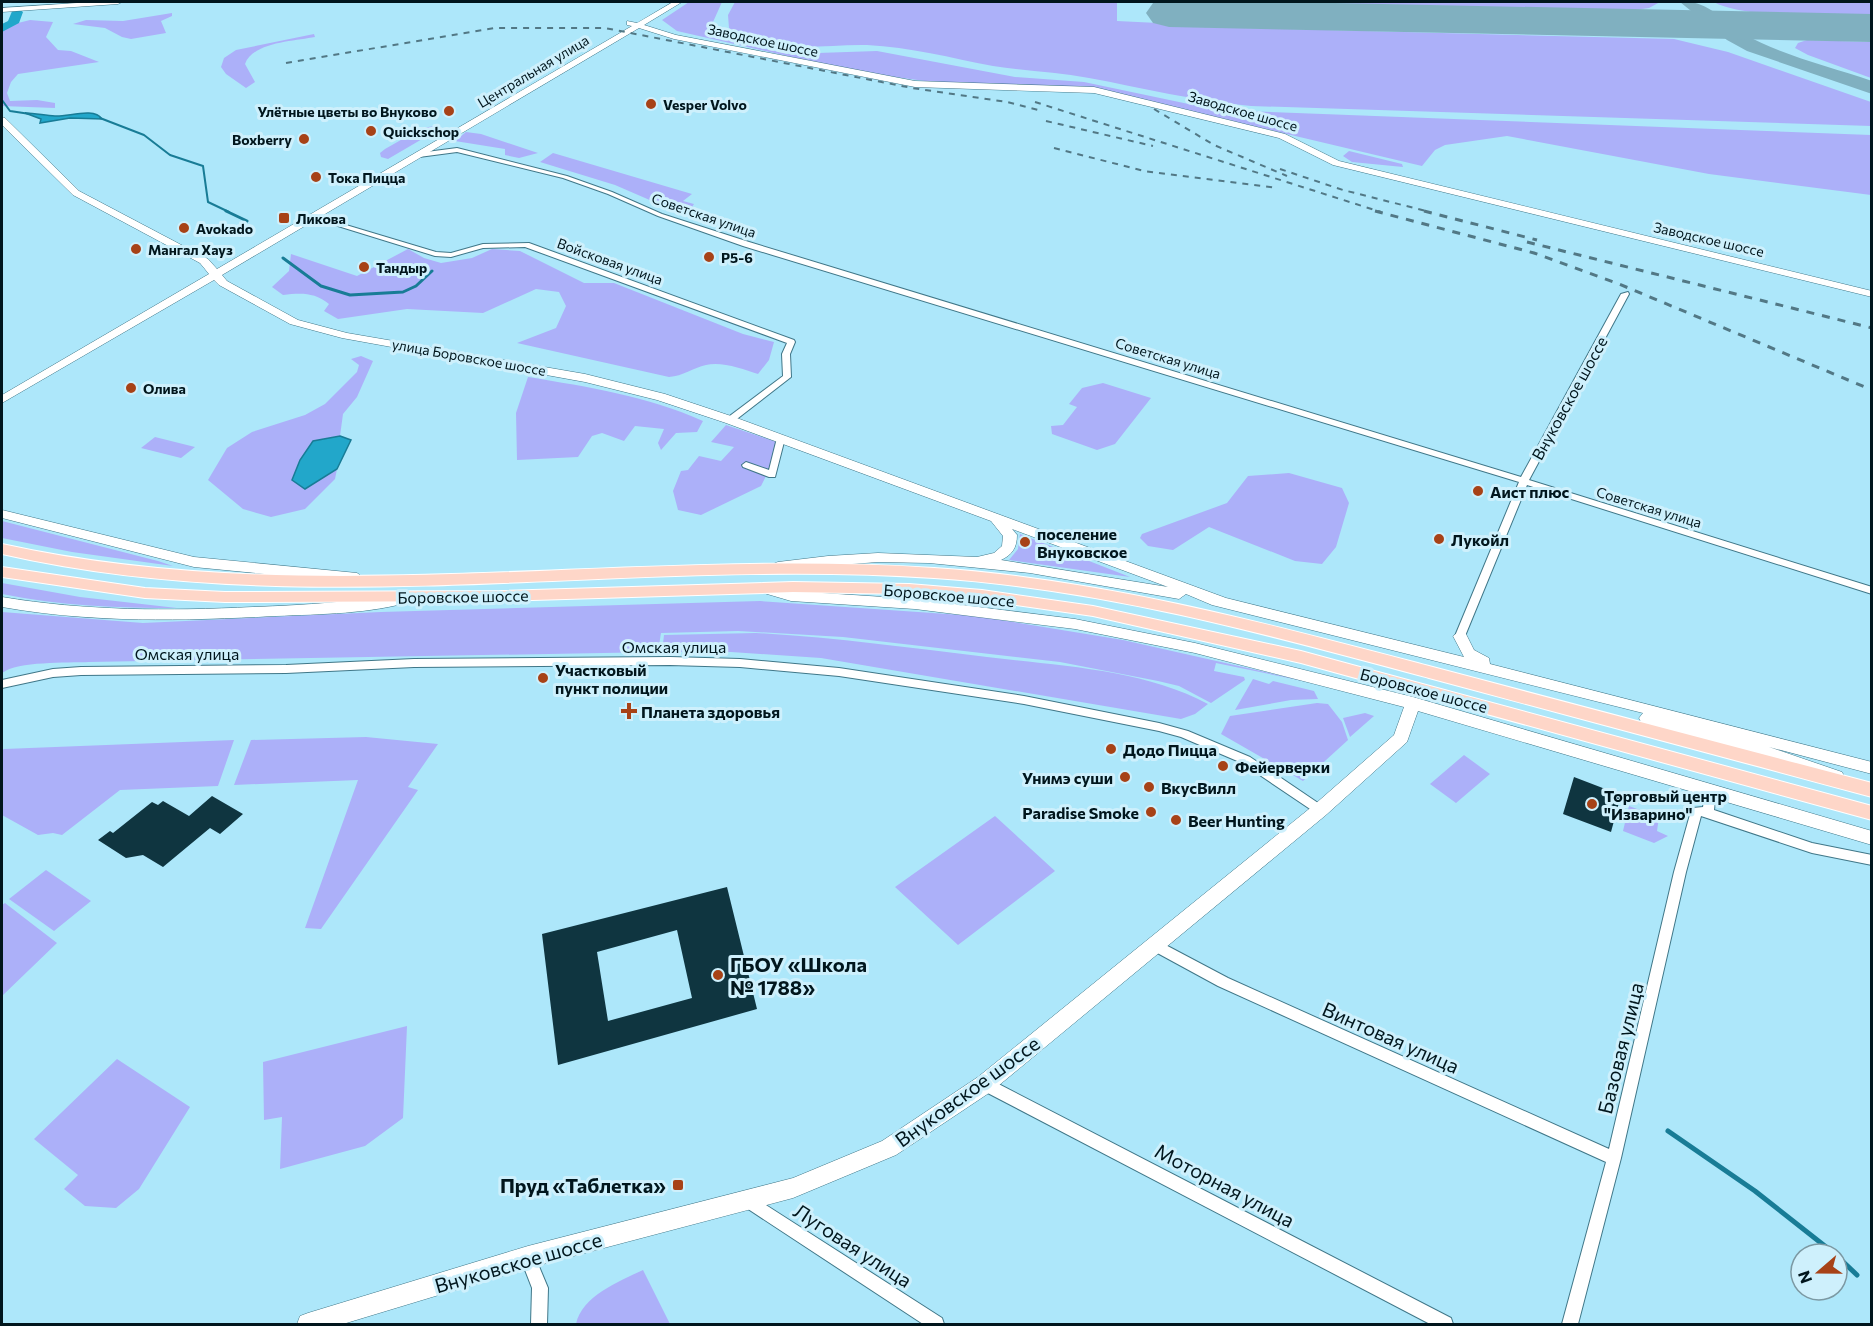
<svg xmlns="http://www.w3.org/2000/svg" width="1873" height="1326" font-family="Commissioner,sans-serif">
<rect width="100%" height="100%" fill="#ade7fa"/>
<!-- green -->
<path fill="#acb0f9" d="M689,2H722L713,22L718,33L731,41L788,54L877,51L1015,77L1084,82L1217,110L1871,135V195L1709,174L1507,136L1445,145L1435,150L1422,166L1089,87L955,85L858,72L677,31L662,20Z
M735,2H1162H1117V21L1158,23L1170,26L1674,39L1728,52L1871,102V126L1251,106C1195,101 1143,88 1089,78C1057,72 1025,71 993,66C951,58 910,47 867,45C821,44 771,56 729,28L728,15Z
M1267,2H1660L1649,8L1635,10Z
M1714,2H1871V15C1842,20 1739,17 1714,2Z
M172,13V16L161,21L166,33L131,39L122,37L105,28L73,24L86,20L123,21Z
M30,20L53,22L46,37L58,50L71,51L99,62L18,74L11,82L7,93L10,101L37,100L55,103V108L2,106V27Z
M314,34L315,37C295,41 253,42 245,64L255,82L246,88L226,74L221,67L224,58L236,50Z
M1807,40L1871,42V78L1808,55L1795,48L1798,43Z
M435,126L441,128L388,159L381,157L380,153L385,149L422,128Z
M466,132L481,134L538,153L519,158L505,155V149L455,141Z
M1349,151L1402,164L1403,167L1352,162L1343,156Z
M553,153L692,194L683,201L694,204L688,213L682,214L615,185L540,162Z
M408,249L424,258L441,263L472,258L492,249L520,251L584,283H614L743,334L774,342L769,360L758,374C743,369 721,361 706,365C693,368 683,376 669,377L517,343L556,328L566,306L559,292L536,289L483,313L407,309L338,319L324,311L329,304C314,292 301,293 283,295L272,287L289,271L291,254L357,276Z
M361,356L373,361L357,397L343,414L340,436L313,441L305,489L337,469L335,479L305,509L271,517L243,509L208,480L227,448L252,432L305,415L325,404L357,372L359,365L351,359Z
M528,377C589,387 647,396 703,421L697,432L676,433L661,450L658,443L664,429L635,426L624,441L602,433L592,436L578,457L517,460L516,413Z
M1103,383L1151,398L1115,444L1097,450L1052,434L1051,426L1063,425L1077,407L1069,404L1082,388Z
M726,425L777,442L768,472L761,486L701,515L678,510L673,491L681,471L688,470L699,456L721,461L734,447L711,442Z
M155,437L195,447L181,458L141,448Z
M1289,473L1342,488L1349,503L1336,547L1322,564L1295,561L1209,527L1173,550L1148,546L1140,538L1142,534L1227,503L1248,476Z
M2,521L158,561L173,566L72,552L2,538Z
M1020,534L1130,577L1009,560L1018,549Z
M2,583L80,597L177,608C118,608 60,606 2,594Z
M760,601L976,616L1123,640L1327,686L1216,663L1214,671L1244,677L1245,680L1211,703L1179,686L1158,681L1060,662L843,637L738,631L661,633L658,652L89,662C67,663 18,661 2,673V612L143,623L381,612Z
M756,633C833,637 909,648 987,657C1060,666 1142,669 1208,704L1195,714L1181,719L821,658L731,652H662L664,635Z
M1253,679L1269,684L1273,681L1314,691L1318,699L1291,700L1235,710Z
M1317,703L1328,704L1342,722L1348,740L1303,781L1221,734L1230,716Z
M1365,713L1374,716L1350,737L1343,718Z
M366,737L438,744L408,787L418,790L321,929L305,928L358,780L234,785L251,740Z
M234,740L218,786L120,790L62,835L53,833L38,835L2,815V750L4,749Z
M1464,755L1490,774L1456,803L1430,784Z
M1629,806L1659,817L1657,831L1668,836L1654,843L1623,831Z
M995,816L1055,871L958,945L895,887Z
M46,870L91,901L54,931L9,899Z
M5,903L57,943L2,996V905Z
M407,1026L403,1118L365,1146L280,1169L282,1117L264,1120L263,1062Z
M117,1059L190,1107L139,1189L116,1208L85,1206L64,1189L78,1175L34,1139Z
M643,1270L670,1324H576C582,1296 618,1282 643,1270Z"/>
<!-- water -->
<path fill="#22a7ca" stroke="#187c96" stroke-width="1.5" d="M25,113C37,113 45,116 55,116C68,117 94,107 102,119L70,118L40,123L41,119Z
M340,436L351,440L337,469L305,489L292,480L300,460L313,441Z"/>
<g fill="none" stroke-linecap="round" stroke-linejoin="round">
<!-- stream-far2 -->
<path stroke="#187c96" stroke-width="2" d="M2,100L10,111L30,114
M100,118L144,135L170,155L203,166L208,202L229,212"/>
<!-- stream-far1 -->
<path stroke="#187c96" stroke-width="3" d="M226,211L247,221
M283,258L321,286L350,295L403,292L416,286L432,271"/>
<!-- stream -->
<path stroke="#187c96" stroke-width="5" d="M1668,1131L1755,1191L1835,1254
M1837,1256L1857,1275"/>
<!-- river -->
<path fill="#22a7ca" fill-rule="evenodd" d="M17,8L23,12L19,23L2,32V24L8,21L13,9Z"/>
<!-- taxiway -->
<path fill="#80b0c0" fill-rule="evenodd" d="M1196,2H1220L1263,10L1265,14L1256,20C1239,17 1207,17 1196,2Z
M1680,2C1709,0 1720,20 1744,34C1783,56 1829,66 1872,81V94L1747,51L1727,40Z"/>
<!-- runway -->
<path fill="#80b0c0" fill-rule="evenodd" d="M1159,2H1287L1872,14V42L1169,27L1153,23L1146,13L1153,3Z"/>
</g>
<!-- building -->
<path fill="#0f3540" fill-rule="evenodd" d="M1574,777L1621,795L1611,832L1563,814Z
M212,796L243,814L220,834L210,828L163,867L143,855L126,858L98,840L110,831L113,833L152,802L158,805L163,801L189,816Z
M727,887L757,1009L558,1065L542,934ZM677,930L692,998L608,1021L597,952Z"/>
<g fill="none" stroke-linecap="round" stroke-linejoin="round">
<defs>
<path id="street" d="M457,148L567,176L612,192L662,214L749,242L1521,477L1621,294L1628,292L1629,294L1529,480L1872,587V594L1527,485L1465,636L1464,639H1456L1455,636L1519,482L743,246L658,216L608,194L563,178L457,152L419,157L416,155L419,153Z
M312,216H316L436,252L451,253L483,244L529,243L794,340L795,342L790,354L791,377L733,422H727V418L783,376L782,354L787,343L525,247L483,248L451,257L435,256L312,218Z
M781,435L785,438L775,477H769L743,467L742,465L746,462L769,470L777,438Z
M670,657L740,659L839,668L1024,696L1159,723L1188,731L1250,757L1324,807L1326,810L1324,813L1320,815L1316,813L1242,763L1181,737L1159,731L1024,704L839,676L740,667L670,665L414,667L286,673L81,675L53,677L2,688V680L53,669L81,667L286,665L414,659Z
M1710,787L1714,789L1716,792L1714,810L1812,843L1872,855V865L1812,853L1701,816L1686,872L1621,1158L1578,1324H1562L1606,1162L1218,986L1150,949L1148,945L1150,941L1154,939L1158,941L1228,978L1609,1149L1674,872L1691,811L1693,808L1703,807L1706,789Z
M985,1077L1451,1318L1453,1324H1430L980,1089L978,1084L980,1079Z
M747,1193L942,1318L944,1324H923L742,1205L740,1200L742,1195Z
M528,1249L533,1252L548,1288L547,1324H531L532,1288L520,1257L523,1252Z"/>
<path id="secondary" d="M92,2H122L118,4L2,12V8Z
M673,2H682L644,25L676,35L915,81L1094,87L1285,134L1339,161L1872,291V297L1333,165L1279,138L1094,93L915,87L674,39L639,28L222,275L227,281L298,320L347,333L585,374L665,394L734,417L1226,598L1464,657L1453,636L1460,631L1465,632L1474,650L1489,658L1490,664L1872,762V774L1769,747L1842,772L1844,776L1842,780L1836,782L1794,766L1641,722L1639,718L1643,713L1212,605L1186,594L1179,599L1030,573L929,563L878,562L773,570L771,567L773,564L778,562L828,556L878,553L977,557L994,553L1002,546L1003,536L991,521L726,423L657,400L585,382L342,338L290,324L219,285L214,280L2,403V395L209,274L200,263L73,195L2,125V117L5,118L79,191L208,259L217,269L632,26L627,25V21L637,23ZM1012,529L1168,587L1001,560C1012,555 1017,548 1017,535Z
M2,510L194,557L357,573L364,578L357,583L194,567L2,518Z
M762,583L791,591L915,599L1075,619L1195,643L1413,697L1872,831V845L1418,711L1407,742L1326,815L992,1091L896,1155L793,1198L528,1268L343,1324H297L300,1316L308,1313L528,1246L793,1178L882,1141L978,1077L1314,805L1394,735L1404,707L1195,653L1075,629L915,609L791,601L757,591L755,588Z
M408,593L413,595L415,598L413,601C370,614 321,614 276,616C184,621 92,623 2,607V597C85,611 169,611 253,607C305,605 357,602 408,593Z"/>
<path id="primary" d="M2,544C309,612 624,547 934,568C1102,579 1266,623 1429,666C1576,705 1724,744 1872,783V797C1724,757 1577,718 1429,678C1267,634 1103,589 934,578C624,557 308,624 2,554Z
M2,567L145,588L225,592L499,591L793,582L909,584L982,590L1093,606L1301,651L1872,806V820L1301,663L1093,616L982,600L909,594L793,592L499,601L225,602L145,598L2,577Z"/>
</defs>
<!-- street casing -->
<use href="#street" stroke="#407788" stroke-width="2"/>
<!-- secondary casing -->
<use href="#secondary" stroke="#407788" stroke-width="1"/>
<!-- primary casing -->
<use href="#primary" stroke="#fff" stroke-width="2"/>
<!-- street -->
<use href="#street" fill="#fff" fill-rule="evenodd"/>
<!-- secondary -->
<use href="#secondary" fill="#fff" fill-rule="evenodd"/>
<!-- primary -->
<use href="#primary" fill="#fed6c8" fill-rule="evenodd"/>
<!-- rail-far1 -->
<path stroke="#527885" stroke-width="2" stroke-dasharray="6 6" stroke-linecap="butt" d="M286,63L495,28H605L912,88L1007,102L1042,111
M1035,102L1381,212
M1154,109L1214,145L1287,176
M1046,121L1153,146
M1054,148L1144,171L1278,188
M1280,169L1343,190L1430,212"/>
<!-- rail -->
<path stroke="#527885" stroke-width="3" stroke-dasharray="8 8" stroke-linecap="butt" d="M1375,211L1534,253L1619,284L1872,390
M1424,211L1537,240
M1527,242L1872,328"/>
</g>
<!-- markers -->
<g fill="#a74217" stroke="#cef0fc" stroke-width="2">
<circle cx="651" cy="104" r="6"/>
<circle cx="449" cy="111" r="6"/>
<circle cx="371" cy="131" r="6"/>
<circle cx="304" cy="139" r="6"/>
<circle cx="316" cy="177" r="6"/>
<rect x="278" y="212" width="12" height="12" rx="3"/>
<circle cx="184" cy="228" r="6"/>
<circle cx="136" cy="249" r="6"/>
<circle cx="709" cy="257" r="6"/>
<circle cx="364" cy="267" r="6"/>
<circle cx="131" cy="388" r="6"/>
<circle cx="1478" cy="491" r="6"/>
<circle cx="1439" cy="539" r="6"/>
<circle cx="1025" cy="542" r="6"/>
<circle cx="543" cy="678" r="6"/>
<path d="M626 702h6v6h6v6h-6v6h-6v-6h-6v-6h6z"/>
<circle cx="1111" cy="749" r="6"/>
<circle cx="1223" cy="766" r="6"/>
<circle cx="1125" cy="777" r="6"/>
<circle cx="1149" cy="787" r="6"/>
<circle cx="1592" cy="804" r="6"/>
<circle cx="1151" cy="812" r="6"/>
<circle cx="1176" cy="820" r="6"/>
<circle cx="718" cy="975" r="6"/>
<rect x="672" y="1179" width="12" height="12" rx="3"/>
</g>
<g text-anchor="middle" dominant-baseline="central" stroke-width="6" stroke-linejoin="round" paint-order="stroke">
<!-- far-street labels -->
<g font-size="14" fill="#01161d" stroke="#cef0fc">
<text transform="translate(763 40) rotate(12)">Заводское шоссе</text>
<text transform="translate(533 71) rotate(-31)">Центральная улица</text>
<text transform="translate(1243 111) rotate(16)">Заводское шоссе</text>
<text transform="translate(704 215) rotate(19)">Советская улица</text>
<text transform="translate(1709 239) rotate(13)">Заводское шоссе</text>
<text transform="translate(610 261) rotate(20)">Войсковая улица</text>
<text transform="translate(469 357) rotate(10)">улица Боровское шоссе</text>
<text transform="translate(1168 358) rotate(17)">Советская улица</text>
<text transform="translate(1649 507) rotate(17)">Советская улица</text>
</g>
<!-- far-poi labels -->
<g font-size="14" font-weight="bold" fill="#01161d" stroke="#cef0fc" text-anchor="start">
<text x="663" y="104">Vesper Volvo</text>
<text x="437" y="111" text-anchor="end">Улётные цветы во Внуково</text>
<text x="383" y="131">Quickschop</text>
<text x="292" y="139" text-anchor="end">Boxberry</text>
<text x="328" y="177">Тока Пицца</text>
<text x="296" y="218">Ликова</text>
<text x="196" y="228">Avokado</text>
<text x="148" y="249">Мангал Хауз</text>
<text x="721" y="257">Р5-6</text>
<text x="376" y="267">Тандыр</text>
<text x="143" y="388">Олива</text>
</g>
<!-- street labels -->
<g font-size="16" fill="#01161d" stroke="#cef0fc">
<text transform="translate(1569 398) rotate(-61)">Внуковское шоссе</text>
<text transform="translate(949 595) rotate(5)">Боровское шоссе</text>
<text transform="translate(463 596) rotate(-1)">Боровское шоссе</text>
<text x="674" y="646">Омская улица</text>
<text x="187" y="653">Омская улица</text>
<text transform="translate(1424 690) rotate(15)">Боровское шоссе</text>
</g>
<!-- poi labels -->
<g font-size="16" font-weight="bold" fill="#01161d" stroke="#cef0fc" text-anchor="start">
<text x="1490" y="491">Аист плюс</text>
<text x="1037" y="533">поселение<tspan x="1037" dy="18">Внуковское</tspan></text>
<text x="1451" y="539">Лукойл</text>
<text x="555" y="669">Участковый<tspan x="555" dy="18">пункт полиции</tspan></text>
<text x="641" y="711">Планета здоровья</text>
<text x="1123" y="749">Додо Пицца</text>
<text x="1235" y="766">Фейерверки</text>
<text x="1113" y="777" text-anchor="end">Унимэ суши</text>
<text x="1161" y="787">ВкусВилл</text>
<text x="1604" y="795">Торговый центр<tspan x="1604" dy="18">"Изварино"</tspan></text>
<text x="1139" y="812" text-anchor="end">Paradise Smoke</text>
<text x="1188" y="820">Beer Hunting</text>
</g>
<!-- near-poi labels -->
<g font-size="20" font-weight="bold" fill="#01161d" stroke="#cef0fc" text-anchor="start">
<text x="730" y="964">ГБОУ «Школа<tspan x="730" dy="23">№ 1788»</tspan></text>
<text x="666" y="1185" text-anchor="end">Пруд «Таблетка»</text>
</g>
<!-- near-street labels -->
<g font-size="20" fill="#01161d" stroke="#cef0fc">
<text transform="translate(1391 1037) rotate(24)">Винтовая улица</text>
<text transform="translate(1620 1048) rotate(-76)">Базовая улица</text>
<text transform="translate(967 1091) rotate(-36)">Внуковское шоссе</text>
<text transform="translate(1225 1185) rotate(28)">Моторная улица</text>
<text transform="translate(853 1245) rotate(33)">Луговая улица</text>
<text transform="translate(518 1262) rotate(-16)">Внуковское шоссе</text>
</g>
</g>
<!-- border -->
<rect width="1873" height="1326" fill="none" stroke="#01161d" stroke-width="6"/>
<!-- north arrow -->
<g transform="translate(1819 1272) rotate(250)"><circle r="28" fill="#cef0fc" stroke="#7c99a3" stroke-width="1.5"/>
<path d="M0-4.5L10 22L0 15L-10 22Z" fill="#a74217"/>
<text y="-9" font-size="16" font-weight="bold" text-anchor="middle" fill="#01161d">N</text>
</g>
</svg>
